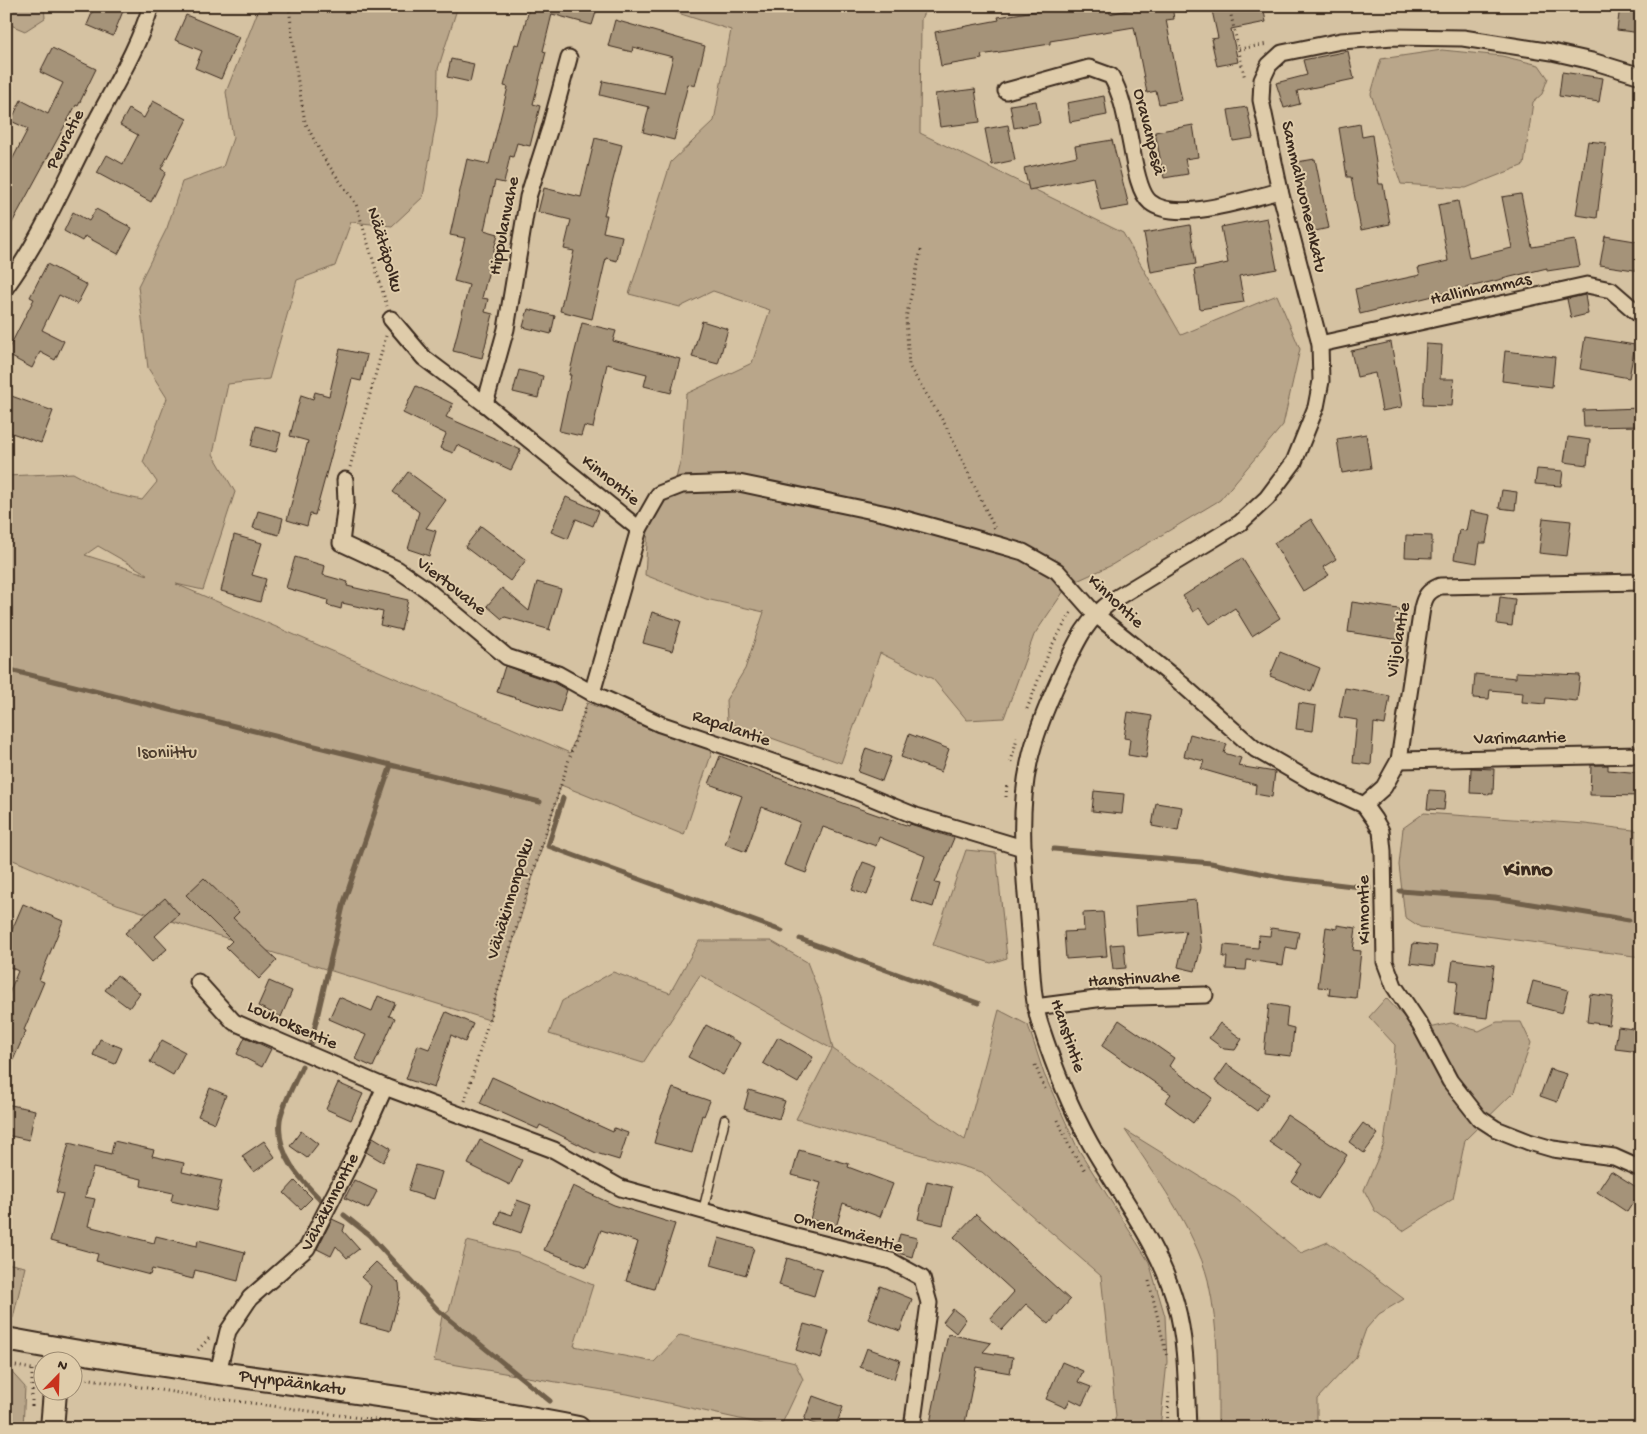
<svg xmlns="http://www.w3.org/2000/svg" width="1647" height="1434" font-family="'Gochi Hand',sans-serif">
<rect width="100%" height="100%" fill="#d5c2a2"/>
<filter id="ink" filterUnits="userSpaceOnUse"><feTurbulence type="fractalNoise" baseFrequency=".02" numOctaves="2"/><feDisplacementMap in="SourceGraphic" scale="10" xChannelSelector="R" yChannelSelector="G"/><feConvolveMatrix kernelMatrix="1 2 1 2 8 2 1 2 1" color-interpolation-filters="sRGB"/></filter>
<g filter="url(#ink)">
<!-- green -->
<path fill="#b9a68a" stroke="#7a6854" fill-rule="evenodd" d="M6,6H44L45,18L25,31L6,23Z
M260,6H458L438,69L437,116L423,197L392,226L351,222L335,266L297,280L269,379L228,384L213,454L235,492L203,590L176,584L570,753L587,703L713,749L684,835L561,785L489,1020L117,904L6,857V476L73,473L110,493L142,500L157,482L143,462L167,398L148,368L138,286L167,228L182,182L223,167L233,138L226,92ZM98,546L147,574L148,575L85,555Z
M656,6H927L921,19L920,133L1123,233L1181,335L1277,295L1300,349L1283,425L1220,500L1110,566L1068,585L1034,635L1004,718L967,720L933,679L880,653L841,763L727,722L726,700L745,669L764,612L706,599L645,575L649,512L675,483L681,458L686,394L752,363L770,310L713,291L680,307L629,294L671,162L714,121L731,30Z
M1442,50L1502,56L1539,65L1548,78L1542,94L1533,102L1524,165L1466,188L1401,184L1371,94L1381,59Z
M1424,813L1585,824L1641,831V957L1420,927L1405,917L1399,865L1403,828Z
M966,850L996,853L1007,958L991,963L933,945Z
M699,941H771L807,962L821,998L833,1049L965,1140L999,1010L1028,1025L1044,1074L1077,1147L1149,1262L1165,1316L1167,1362L1160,1428H1112L1116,1416L1101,1276L982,1172L796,1119L832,1049L700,975L643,1063L549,1034L562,1001L613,972L670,993Z
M1386,998L1417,1031L1451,1023L1479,1031L1497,1022H1521L1531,1043L1514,1092L1465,1140L1453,1199L1403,1231L1375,1211L1364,1190L1384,1144L1393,1076L1395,1045L1369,1017Z
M1125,1130L1235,1198L1301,1253L1328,1242L1404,1299L1379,1314L1366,1329L1356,1357L1317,1399V1428H1218C1218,1378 1219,1328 1208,1280C1195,1229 1154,1174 1125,1130Z
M467,1241L517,1253L593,1285L574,1346L654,1362L680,1335L795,1363L803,1379L780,1428L632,1395L434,1361L442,1316L449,1311Z
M6,1263L25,1267L13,1318L6,1317Z
M6,1366L25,1387L23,1428H6Z"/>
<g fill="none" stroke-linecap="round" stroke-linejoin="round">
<!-- stream -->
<path stroke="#6f5e4a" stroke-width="5" d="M6,669L391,765L344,902L311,1043
M391,765L540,802
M563,798L548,846L782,931
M1054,849L1211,863L1285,878L1369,888
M1400,891L1495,898L1629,920
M800,939L978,1003
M302,1066C296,1081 282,1105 280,1120C276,1155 300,1179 323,1202
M344,1215L369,1235L438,1310L550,1401"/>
</g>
<!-- building -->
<path fill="#a59379" stroke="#3b2a1e" d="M95,6H125L113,36L87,25Z
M530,6H598L592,25L552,14L543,51L546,52L533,104L540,106L530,146L517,143L513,157L510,156L504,183L495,181L484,230L498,234L482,298L488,299L485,312L493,314L482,358L453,351L469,285L454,281L465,238L450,235L467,159L489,164L508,87L504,86L515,44L519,45Z
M1065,6H1109L1110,14L1144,6H1172L1174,19L1166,20L1182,100L1159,104L1156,91L1147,93L1134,27L1050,41V44L981,55L982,59L941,66L935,32L999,20L998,17Z
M1211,6H1263L1266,22L1231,29L1238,62L1217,66L1211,39L1218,38Z
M1620,6H1641V33L1617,30Z
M186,15L239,37L221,79L195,68L202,51L175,40Z
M615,20L705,46L695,86L688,84L674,140L643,132L649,107L600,95L603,81L664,93L673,57L633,47L632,52L608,46Z
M52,48L96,69L78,106L76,105L6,234V157L12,160L28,129L11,121L21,100L48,114L63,83L40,72Z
M1348,51L1354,79L1297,91L1300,104L1284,108L1276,83L1307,75L1303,60Z
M451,59L474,64L470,82L447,77Z
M1562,72L1603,78L1599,102L1559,96Z
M975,89L980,122L940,127L935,94Z
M1104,96L1107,115L1070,122L1067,103Z
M153,101L187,119L161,169L166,172L151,202L97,173L107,155L123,164L138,135L120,125L129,109L144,118Z
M1036,101L1040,123L1014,128L1010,105Z
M1247,107L1253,138L1233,141L1228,110Z
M1360,124L1362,137L1372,135L1379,184H1383L1390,224L1361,230L1351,177H1347L1339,128Z
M1008,125L1015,160L992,165L985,129Z
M1193,125L1198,157L1185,159L1188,174L1164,178L1155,132Z
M595,138L622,145L604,215H607L603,232L622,236L617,261L606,258L592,319L560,311L574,251L564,249L571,220L538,212L544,188L581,197Z
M1112,140L1129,206L1101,211L1093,177L1029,190L1024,168L1077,156L1075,146Z
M1588,141L1606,143L1597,218L1576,215Z
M1315,159L1329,228L1311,232L1297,162Z
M1521,194L1532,247L1575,240L1580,266L1547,271V268L1360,314L1355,289L1420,275L1418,268L1448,261L1438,205L1458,201L1469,258L1512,248L1502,197Z
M96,209L132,228L118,254L85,236L82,241L64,231L73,212L89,221Z
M1267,218L1277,269L1239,276L1244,302L1200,309L1194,270L1228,263L1221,227Z
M1190,225L1196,264L1151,272L1144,233Z
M1605,236L1641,242V271L1600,265Z
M47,264L87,285L77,304L59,295L42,330L64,341L55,360L40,352L32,368L6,354L34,299L30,297Z
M1585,295L1588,314L1571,318L1567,299Z
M528,309L555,316L551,334L523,327Z
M702,321L728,329L718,364L692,357Z
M582,323L616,331L613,341L680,359L671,393L644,386L647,374L607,364L593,428L584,426L581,436L559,431L571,375H569Z
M1585,337L1635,345L1629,378L1580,369Z
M1391,342L1402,407L1382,411L1375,373L1357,377L1351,351Z
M1426,344L1442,345L1440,379H1454L1452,406L1423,405Z
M340,349L367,355L361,381L352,379L315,515L310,514L307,526L287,520L308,441L290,436L301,395L313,399L315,392L329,396Z
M1505,351L1555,357L1552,387L1502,381Z
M519,370L543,376L538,398L513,392Z
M416,386L453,404L446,417L521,450L511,470L457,445L453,453L440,448L446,434L403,413Z
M6,394L53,411L41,443L6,431Z
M1641,408V426L1584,427L1583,410Z
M256,426L281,433L276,452L251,446Z
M1366,434L1371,468L1342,473L1337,439Z
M1568,437L1590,440L1587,465L1564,462Z
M1537,469L1563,471L1561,486L1535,484Z
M408,472L446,500L426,528L436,531L429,556L408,549L419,512L393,492Z
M1502,490L1517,492L1515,510L1499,508Z
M566,497L599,511L593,526L576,519L568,539L551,532Z
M258,511L283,518L279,535L253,528Z
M1470,511L1491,515L1486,543H1480L1477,563L1454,559L1459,530L1466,531Z
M1543,518L1571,521L1567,556L1539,553Z
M1311,519L1336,559L1323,567L1329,575L1303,591L1274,543Z
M481,526L526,560L510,581L465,547Z
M234,535L262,543L252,575L266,579L260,602L221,591Z
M1406,535L1432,536V558L1405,557Z
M295,557L325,566L323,575L348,582L347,586L408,600L401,630L380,625L383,612L342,603L341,609L327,605L328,600L286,588Z
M1242,558L1280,618L1252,636L1235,608L1210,624L1199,608L1193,612L1183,596Z
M537,582L561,589L549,629L551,630L505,617L502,619L487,606L502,588L529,611Z
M1500,597L1515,599L1512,626L1497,624Z
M1352,602L1405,610L1400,640L1348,632Z
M652,612L681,621L672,651L643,643Z
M1280,652L1320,668L1311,692L1270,676Z
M505,666L554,683L567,690L560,712L497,692Z
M1516,672L1580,675L1577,701L1546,698L1545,704L1522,702L1523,693L1490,690L1489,699L1473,698L1475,674L1516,678Z
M1345,688L1390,696L1385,725L1374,723L1371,765L1353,763L1357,720L1339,717Z
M1299,703L1316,706L1313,731L1296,729Z
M1128,712L1152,716L1146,758L1128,755L1130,739L1124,738Z
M909,734L949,749L941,772L901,757Z
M1190,734L1227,744L1224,753L1241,758L1238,766L1275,772L1272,797L1255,794L1256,785L1201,769L1204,761L1184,756Z
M866,748L891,757L882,781L858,772Z
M720,756L846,804L909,826L910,824L954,838L935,883L940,884L933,907L911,900L925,856L879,837L876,846L823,827L806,873L784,865L800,822L762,807L746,852L725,844L742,796L709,784Z
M1591,765H1608V770L1641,773V796L1590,795Z
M1471,768L1494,769L1493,794L1470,793Z
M1429,790L1446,791L1444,810L1427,809Z
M1094,791L1124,794L1122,814L1092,811Z
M1156,803L1182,807L1178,831L1152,826Z
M863,862L877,867L867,895L852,890Z
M204,878L239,912L233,918L277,960L259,979L226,947L232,941L186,895Z
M165,898L179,914L155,936L167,949L152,962L125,933Z
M1196,900L1201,948L1195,971L1178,967L1186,931L1137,936L1135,906Z
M23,904L63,921L39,980L44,982L24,1030L26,1031L6,1076V1001L18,971L6,965V944Z
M1103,912L1107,956L1066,959L1064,932L1084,931L1083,913Z
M1337,925L1356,928L1353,950L1361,951L1356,998L1329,995L1330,988L1318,987L1326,927L1337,929Z
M1271,928L1299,932L1296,949L1286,947L1283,965L1247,960L1246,970L1226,969L1227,957H1223L1224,945L1258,948L1259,935L1270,936Z
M1413,943L1437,946L1434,966L1410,963Z
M1124,944L1126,968L1113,969L1110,945Z
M1453,960L1494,965L1487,1018L1454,1014L1458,981L1450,980Z
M117,975L140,993L129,1008L105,990Z
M269,981L292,991L281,1017L258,1006Z
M1533,981L1568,990L1562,1013L1527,1004Z
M1590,994L1613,997L1609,1025L1587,1022Z
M378,996L395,1003L389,1016L395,1018L373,1067L355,1059L366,1035L329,1019L339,997L372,1011Z
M1269,1004L1288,1007L1286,1026L1294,1028L1291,1056L1264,1053Z
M446,1012L473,1024L465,1042L451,1035L434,1088L406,1079L418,1045L429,1049Z
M1119,1020L1174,1058L1169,1066L1212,1098L1193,1123L1165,1102L1171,1094L1102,1046Z
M1220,1023L1242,1039L1235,1050L1224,1049L1209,1038Z
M706,1025L740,1043L723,1075L688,1057Z
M1618,1027L1641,1030L1640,1052L1615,1049Z
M245,1037L271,1049L262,1067L237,1054Z
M778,1037L813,1057L798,1083L763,1063Z
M100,1039L122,1048L115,1064L93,1055Z
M162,1040L185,1052L173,1075L150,1062Z
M1227,1064L1269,1094L1257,1111L1215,1081Z
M1550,1069L1567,1074L1557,1102L1540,1096Z
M492,1077L613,1132L614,1128L628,1133L619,1160L596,1153L540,1125L538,1129L480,1103Z
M338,1083L363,1094L351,1120L326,1109Z
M210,1088L226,1095L215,1123L198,1116Z
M673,1088L710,1101L704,1116L702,1115L692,1153L654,1143L661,1117Z
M749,1090L785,1101L779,1119L744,1109Z
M6,1104L35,1110L29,1140L6,1135Z
M1287,1115L1347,1155L1318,1199L1292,1182L1303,1165L1269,1142Z
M1363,1123L1378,1134L1364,1153L1349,1142Z
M301,1131L318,1144L307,1158L290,1146Z
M373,1137L391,1148L383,1162L366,1152Z
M480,1140L522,1160L510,1185L468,1164Z
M114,1141L154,1150L152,1156L184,1163L182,1172L222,1181L215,1211L171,1201L173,1193L141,1186L142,1179L93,1168L85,1197L95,1199L88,1226L154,1243L156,1236L197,1246L198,1240L245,1252L238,1281L195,1270L193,1279L152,1269L150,1275L96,1261L98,1254L50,1241L63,1194L56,1192L69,1143L111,1154Z
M264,1141L275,1157L254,1172L242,1156Z
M799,1150L849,1164L848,1167L893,1184L880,1217L843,1203L836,1227L810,1219L821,1183L792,1175Z
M416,1165L442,1172L434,1199L408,1191Z
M1611,1171L1641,1190L1627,1212L1597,1192Z
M354,1180L377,1191L368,1209L345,1198Z
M295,1181L312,1198L301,1209L284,1193Z
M927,1181L952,1187L943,1225L918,1219Z
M573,1186L614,1205L675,1224L654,1289L626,1281L638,1242L601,1230L587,1267L544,1250Z
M517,1200L531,1205L521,1233L496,1224L500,1211L512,1215Z
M976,1214L1070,1300L1049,1324L1026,1304L1002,1330L990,1319L1014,1292L954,1237Z
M332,1219L345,1225L343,1231L359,1249L347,1258L336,1246L331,1256L317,1249Z
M900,1234L917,1238L912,1257L895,1252Z
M719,1238L754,1248L746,1275L711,1265Z
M787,1258L822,1269L814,1296L779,1285Z
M376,1262L399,1283L400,1295L390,1331L360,1323L371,1286L361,1277Z
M880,1286L912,1299L900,1331L868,1319Z
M953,1309L966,1319L956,1333L943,1322Z
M804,1324L829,1331L821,1358L796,1350Z
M948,1334L991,1343L983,1352L1013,1357L1010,1373L976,1367L964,1428H929Z
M867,1348L900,1360L894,1379L860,1367Z
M1062,1362L1083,1371L1078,1382L1091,1387L1082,1405L1070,1399L1066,1408L1046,1399Z
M813,1396L843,1407L835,1428H825L804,1420Z"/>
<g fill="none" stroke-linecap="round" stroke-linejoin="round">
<defs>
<path id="lane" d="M703,1211L725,1119"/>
<g id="street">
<path d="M1006,91L1089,68L1111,76C1123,97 1126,120 1131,145C1134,160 1138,192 1150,202C1176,224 1250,198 1280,191"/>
<path d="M6,287C41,239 63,185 90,133C111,91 137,52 151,6"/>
<path d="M391,319L424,358L485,404L639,529L659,494L682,485L739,483L887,514L999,545L1023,552L1057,571L1095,614L1176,679L1255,749L1309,780L1364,805L1374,819L1381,831L1383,851L1385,962L1394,986L1420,1025L1450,1081L1479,1118L1496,1129L1529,1142L1553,1149L1614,1157L1641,1169"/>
<path d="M1320,344L1587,285L1611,290L1641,316"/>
<path d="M485,404L506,329L528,197L550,128L569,58"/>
<path d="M345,480L346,502L341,543L397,569L426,589L507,657L558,674L592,693"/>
<path d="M639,529L592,693L660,724L843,786L916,816L1023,848"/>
<path d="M1399,760L1641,755"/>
<path d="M1364,805L1384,787L1399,760L1422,608C1425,596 1428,591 1440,586L1641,582"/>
<path d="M198,982L234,1022L385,1087"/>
<path d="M1035,1007L1104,998L1205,995"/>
<path id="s1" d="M218,1372L228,1331L250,1298L307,1248L353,1158L385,1087L554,1150L621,1188L796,1237L891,1261L922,1278L929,1303L912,1428"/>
<path d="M1188,1428C1186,1386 1187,1344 1176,1304C1160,1245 1120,1196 1090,1143C1070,1107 1053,1064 1040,1024C1031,995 1032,962 1029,932C1025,876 1017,818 1029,763C1035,733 1048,703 1061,675C1076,643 1084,622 1113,600L1240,523L1267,498L1294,462L1316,407L1321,381L1320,344L1280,191L1261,100L1262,80L1269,65L1282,53L1341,41L1393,37L1463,38L1552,52L1592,61L1641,76"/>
</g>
<g id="secondary">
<path id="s2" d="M6,1339C196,1375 388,1391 578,1428"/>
<path d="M52,1428L55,1392"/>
</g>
</defs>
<!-- lane casing -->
<use href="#lane" stroke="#3b2a1e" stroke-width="11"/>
<!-- street casing -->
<use href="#street" stroke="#3b2a1e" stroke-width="19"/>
<!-- secondary casing -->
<use href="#secondary" stroke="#3b2a1e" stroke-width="26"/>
<!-- path -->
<path stroke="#3b2a1e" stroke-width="3" stroke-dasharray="1 4" stroke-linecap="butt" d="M289,6L296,70L305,122L323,157L356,204L387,306
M1229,6L1245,79
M1239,49L1268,44
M921,250L906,318L909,366L946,426L995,529
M350,467L386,336
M1027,709L1051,647L1072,611
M1011,762L1018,734
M1006,797L1007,783
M1035,1065L1045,1089
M465,1101L526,895L586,706
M1058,1120L1070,1148L1085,1170
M1149,1281L1167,1357
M198,1350L210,1337
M6,1364L42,1371
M32,1370V1406
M72,1376L185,1394L433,1428
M1167,1428L1169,1393"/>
<!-- lane -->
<use href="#lane" stroke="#dfccaa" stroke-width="8"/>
<!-- street -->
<use href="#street" stroke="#dfccaa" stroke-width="15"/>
<!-- secondary -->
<use href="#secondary" stroke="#dfccaa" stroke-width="22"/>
</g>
</g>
<g text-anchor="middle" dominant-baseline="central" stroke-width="4" stroke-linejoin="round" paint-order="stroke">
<!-- street labels -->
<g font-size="18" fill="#3b2a1e" stroke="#dfccaa">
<text transform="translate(1148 132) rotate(76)">Oravanpesä</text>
<text transform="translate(66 140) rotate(-63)">Peuratie</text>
<text transform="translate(1303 197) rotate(77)">Sammalhuoneenkatu</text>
<text transform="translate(505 226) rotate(-79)">Hippulanvahe</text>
<text transform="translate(384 250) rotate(73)">Näätäpolku</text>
<text transform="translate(1481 290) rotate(-12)">Hallinhammas</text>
<text transform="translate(610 481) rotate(39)">Kinnontie</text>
<text transform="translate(451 587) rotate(38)">Viertovahe</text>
<text transform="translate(1115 602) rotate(43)">Kinnontie</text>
<text transform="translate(1399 640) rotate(-80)">Viljolantie</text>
<text transform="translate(731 729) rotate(19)">Rapalantie</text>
<text transform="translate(1520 739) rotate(-1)">Varimaantie</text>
<text transform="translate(511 899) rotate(-73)">Vähäkinnonpolku</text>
<text transform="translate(1365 910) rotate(-91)">Kinnontie</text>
<text transform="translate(1134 980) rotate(-3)">Hanstinvahe</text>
<text transform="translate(292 1026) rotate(24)">Louhoksentie</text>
<text transform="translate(1067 1036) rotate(71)">Hanstintie</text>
<text stroke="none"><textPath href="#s1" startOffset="209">Vähäkinnontie</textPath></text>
<text transform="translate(848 1233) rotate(16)">Omenamäentie</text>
<text stroke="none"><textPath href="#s2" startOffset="290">Pyynpäänkatu</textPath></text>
</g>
<!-- park labels -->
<g font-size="18" fill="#4e3d2e" stroke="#dfccaa">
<text x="167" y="753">Isoniittu</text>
</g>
<!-- district labels -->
<g font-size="22" font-weight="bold" fill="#3b2a1e" stroke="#dfccaa">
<text x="1528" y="871">Kinno</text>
</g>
</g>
<!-- margin -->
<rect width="1647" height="1434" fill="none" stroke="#dfccaa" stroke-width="25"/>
<rect x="12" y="12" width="1622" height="1409" fill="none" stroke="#3b2a1e" stroke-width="2" filter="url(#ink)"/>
<!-- north arrow -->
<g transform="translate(58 1376) rotate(23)"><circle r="24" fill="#dfccaa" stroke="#9d8b72"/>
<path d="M0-4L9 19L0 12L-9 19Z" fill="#c8321e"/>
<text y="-8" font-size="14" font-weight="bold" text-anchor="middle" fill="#3b2a1e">N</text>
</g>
</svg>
